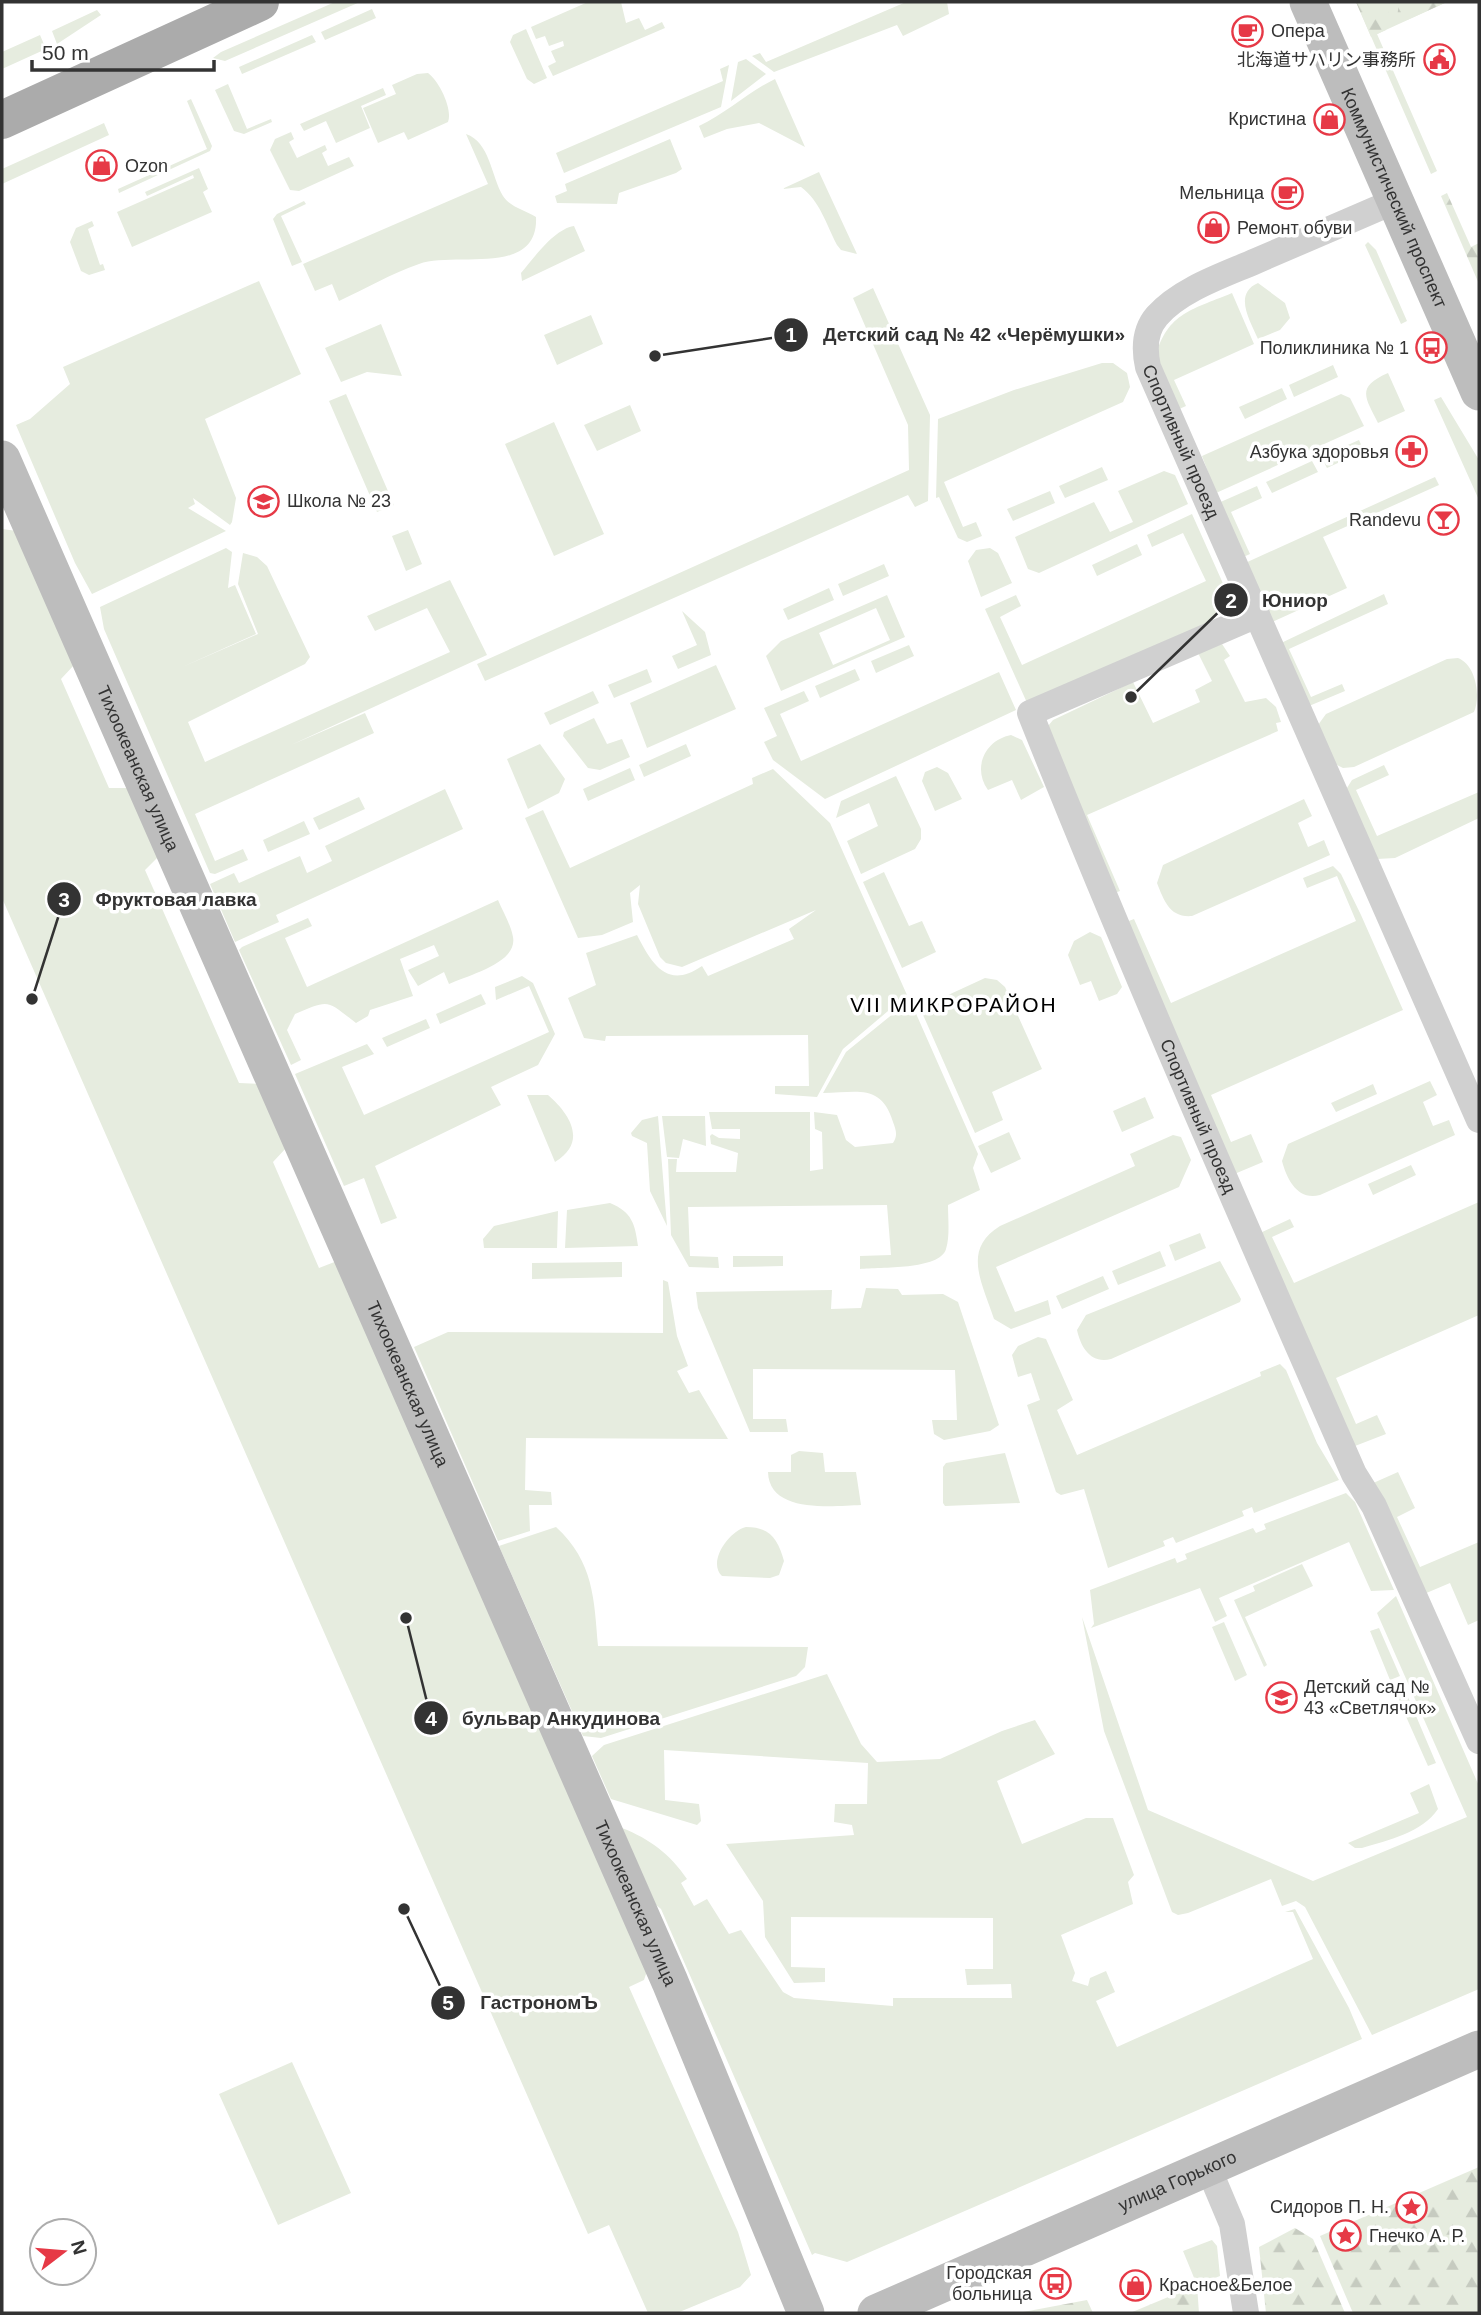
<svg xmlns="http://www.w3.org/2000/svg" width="1481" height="2315" font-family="Arial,'Noto Sans SC','Noto Sans JP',sans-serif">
<defs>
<pattern id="forest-firs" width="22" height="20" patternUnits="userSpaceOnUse" patternTransform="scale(1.75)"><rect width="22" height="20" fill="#e6ecdf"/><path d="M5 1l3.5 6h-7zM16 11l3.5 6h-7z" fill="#c6cbc0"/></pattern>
</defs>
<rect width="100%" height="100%" fill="#fff"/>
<!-- green -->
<path fill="#e6ecdf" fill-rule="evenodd" d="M335,2H360L225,61L213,58L221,52Z
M588,2H621L626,23L639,18L645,30L662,22L665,28L553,76L548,66L556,62L551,51L564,46L563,41L549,46L545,36L536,39L531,27Z
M906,2H947L949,14L903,36L897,25L774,72L752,56L760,53L766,62Z
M1356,2H1447L1377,34L1437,171L1431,174Z
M372,9L376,18L325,40L321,32Z
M97,10L101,15L57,44L52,31Z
M526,29L547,78L534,84L527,79L510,42L513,35Z
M40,35L46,49L2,69V52Z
M312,35L316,42L242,74L239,67Z
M746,59L766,74L731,101L738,62Z
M729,65L721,107L564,173L556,153L723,81L720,69Z
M428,73C439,81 453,109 448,122L408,140L404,132L378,143L363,108L396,94L392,85L417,74Z
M775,79L805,147L759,123L727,129L704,138L699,126C727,113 748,92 775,79Z
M228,84L247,129L271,119L272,122L244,134L234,131L215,90Z
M383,88L386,95L361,106L370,128L336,143L326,121L304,131L300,124Z
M191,99L212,146L210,151L119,193L118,189L207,149L187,101Z
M104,123L109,135L2,184V169Z
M291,132L294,139L289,142L297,158L325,145L327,150L322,153L328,166L349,157L354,166L299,191L290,190L270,150L275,139Z
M466,134C490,142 491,176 503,196C510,207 525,210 536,217C539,278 454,251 419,264C392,273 365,289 339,301L332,284L315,291L303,264L488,184Z
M670,139L682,169L676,173L619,193L617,204L557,203L555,196L567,191L565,184Z
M199,168L208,189L203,192L212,212L132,247L117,212L194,178L193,175L147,196L145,192Z
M819,172L857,254L841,250L837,245C826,224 820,201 801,187L782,189Z
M304,201L306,204L281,216L302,262L292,266L273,219L277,214Z
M92,221L94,226L88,229L100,265L103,264L105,270L89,275L81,271L70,242L76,228Z
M574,226L585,251L522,281L521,273C533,259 554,229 574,226Z
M1368,242L1376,250L1407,321L1401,324L1365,245Z
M259,281L301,374L205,419L236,498L232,522L230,525L193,498L195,504L188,508L226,531L92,594L75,563L16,425L30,419L70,384L63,367Z
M1258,283L1285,303L1290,318L1280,330L1258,339C1250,320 1233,294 1258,283Z
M873,288L930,415L928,501L915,507L908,495L485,681L477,664L909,470L908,425L853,298Z
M1232,293L1254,344L1174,380L1186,406L1177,410L1154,362C1166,313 1189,311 1232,293Z
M591,315L603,344L557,365L544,335Z
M381,324L402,376L367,372L341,382L325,348Z
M1102,363H1113L1127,373L1130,387L1123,402L944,482L963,527L976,522L982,536L967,542L958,538L939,497L936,498L938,419L1014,390Z
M1333,365L1338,377L1294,397L1289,385Z
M1388,373L1405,411L1378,423C1365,397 1356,387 1388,373Z
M1282,388L1287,399L1245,419L1239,407Z
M346,394L394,505L377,512L329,401Z
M1341,394L1350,398L1364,426L1216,493L1202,456Z
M1441,397L1479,460V500L1434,400Z
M630,405L641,431L597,451L584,425Z
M554,422L604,534L554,556L505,444Z
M1359,440L1364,451L1327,468L1321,457Z
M1312,461L1318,472L1272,493L1266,482Z
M1102,467L1108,480L1065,498L1059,486Z
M1164,471L1175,475L1188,504L1039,573L1028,569L1015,537L1094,502L1110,532L1133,522L1118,491Z
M1435,477L1439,485L1323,537L1347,588L1270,623L1243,564Z
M1257,486L1262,498L1231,512L1250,554L1241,558L1216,504Z
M1050,491L1055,503L1013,521L1007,509Z
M1192,514L1225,588C1227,603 1221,613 1209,622L1028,705L985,609L1016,595L1021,606L1000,617L1022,665L1206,581L1183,533L1152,547L1147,535Z
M2,529L17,531L75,664L61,679L109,788H129L159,856L145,870L239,1083L260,1084L287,1147L273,1162L319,1268L337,1261L648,1968L644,1980L629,1987L738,2232L751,2275L740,2287L677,2313H648L609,2225L588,2234L2,898Z
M408,530L422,564L406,571L392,536Z
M1137,544L1142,555L1097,576L1092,565Z
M226,548L232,552L228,588L235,585L256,634L180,668L258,634L238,584L243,553L257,557L267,566L310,657L305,664L188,722L205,762L450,652L427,608L375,631L367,616L450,580L487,655L291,745L365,713L374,733L195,814L215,861L243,849L248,860L215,874L210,873L104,629L100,607Z
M990,548L998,553L1012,583L981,597L968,561L976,550Z
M884,564L889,576L843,596L838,584Z
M829,588L834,600L788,620L783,609Z
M1384,594L1388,604L1289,649L1311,697L1342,684L1345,691L1309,706L1279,644Z
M887,595L905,637L781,691L766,656L781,641ZM876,608L890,640L833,665L819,633Z
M682,611L705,632L711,655L678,669L672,656L697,645Z
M1222,644L1230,656L1224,660L1245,702L1266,698L1276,707L1281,722L1276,723L1278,731L1087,815L1120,891L1109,895L1048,726L1053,720L1133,682L1153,723L1200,702L1195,690L1212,681L1198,653Z
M909,645L914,656L876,673L871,661Z
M1458,658C1476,665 1481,696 1474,712L1354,767L1343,768L1333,763L1318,725L1326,714L1447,659Z
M716,665L736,709L647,748L630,703Z
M647,669L652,682L614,698L608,685Z
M855,669L860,680L820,698L815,686Z
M999,672L1016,710L825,799L773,760L764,742L777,736L764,708L804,691L809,701L780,714L801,761Z
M593,691L599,703L550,725L544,713Z
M594,718L607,744L622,739L630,757L600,770L588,768L563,736L564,732Z
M1011,735L1022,740L1044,787L1021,800L1012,780L988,790C972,768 985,740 1011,735Z
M540,744L565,779L559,793L528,809L507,759Z
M686,744L691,756L644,777L639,765Z
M1384,765L1389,775L1356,790L1377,836L1479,792V818L1395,858L1377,859L1345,791L1352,780Z
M937,767L948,773L962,799L935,811L922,781L925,772Z
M630,768L635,780L588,801L583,789Z
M773,769L830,823L907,995L843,1049L817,1097L775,1094V1086H809L808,1035L606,1036L605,1041L584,1038L568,998L596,985L586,953L637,935C652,964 667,990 702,966L708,976L794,939L789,929L816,910L682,967L666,963L660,957L638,904L640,885L630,893L633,922L602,935L578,938L525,818L543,810L570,868L753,784L752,778Z
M896,776L921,829V839L915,849L861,874L847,841L878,826L869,803L836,818L841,801Z
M445,789L463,829L276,915L279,922L235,942L210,884L234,873L239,883L300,856L307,873L332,861L325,846Z
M359,797L365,809L319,830L313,818Z
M1304,799L1312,816L1298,823L1308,847L1324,840L1330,855L1192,916C1170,918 1164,901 1157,883L1163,865Z
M304,821L310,834L268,852L263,840Z
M1333,866L1341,874L1361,915L1403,1010L1211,1095L1231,1142L1251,1134L1263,1162L1232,1175L1121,924L1134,919L1171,1003L1356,921L1337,876L1307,888L1303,878Z
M884,872L909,926L922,921L936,952L902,968L863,882Z
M498,900C503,912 511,925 513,937C518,963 468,975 449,984L444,972L418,986L408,970L439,956L434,945L400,959L413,996L370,1010L368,1016L356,1023C327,1001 331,998 295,1014L287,1030L301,1060L291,1065L239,950L242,947L308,918L312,926L285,938L307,987Z
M1090,932L1101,937L1122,987L1117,994L1099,1001L1091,981L1080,985L1068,955L1074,941Z
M522,976L533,983L555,1034L538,1065L491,1087L501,1105L375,1166L397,1218L381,1224L364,1178L344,1186L295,1074L367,1044L374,1054L342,1067L364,1115L549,1032L529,986L496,1000L495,987Z
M985,978L997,980L1005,987L1042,1069L992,1092L1003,1120L975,1133L920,1008Z
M481,994L486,1004L440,1024L436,1014Z
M910,1000L978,1154L973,1168L980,1190L948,1205C948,1219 950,1236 946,1249C940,1270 880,1267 860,1269V1256L891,1255L887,1205L688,1207L690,1256L718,1257L719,1268L689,1267L671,1235L668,1159H677L676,1172H736L738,1153L711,1144L710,1136L712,1134L719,1138L740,1139V1129H712L709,1112H810V1171L823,1169L822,1132L815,1129L814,1112L837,1115L846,1140L855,1147L893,1143C898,1135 896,1130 893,1122C881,1083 857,1093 823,1093L846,1052Z
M426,1019L430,1028L387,1047L382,1038Z
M1430,1081L1437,1095L1423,1102L1433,1126L1449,1120L1455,1135L1320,1195C1298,1201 1287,1180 1282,1161L1288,1144Z
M1373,1084L1377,1094L1336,1112L1331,1103Z
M527,1095H548C570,1114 588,1142 555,1162Z
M1145,1097L1154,1118L1122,1132L1113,1111Z
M658,1116L667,1226L650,1191L647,1143L632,1136L631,1133L642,1120Z
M662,1116H705L706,1146L683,1139L679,1158L667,1157Z
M1009,1132L1021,1159L991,1173L978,1146Z
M1173,1135L1181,1137L1191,1160L1179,1187L996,1267L1015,1312L1048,1300L1051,1314L1011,1329L994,1319C983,1284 961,1250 1000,1226L1135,1166L1130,1154Z
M1411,1165L1416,1175L1373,1195L1368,1184Z
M1479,1202V1315L1336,1378L1356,1424L1377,1415L1386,1434L1355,1446L1260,1233L1290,1219L1294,1227L1272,1237L1294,1283Z
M610,1203C632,1212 635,1224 638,1246L565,1248L567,1210Z
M558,1211L557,1248H484L483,1239L494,1226Z
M1200,1233L1206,1248L1175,1261L1169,1245Z
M1160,1251L1166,1266L1118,1285L1112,1271Z
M733,1256H783V1266L733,1267Z
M1220,1261L1241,1299L1240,1302L1111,1359C1091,1364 1081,1348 1077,1330L1086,1315Z
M622,1262V1277L532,1279V1263Z
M1103,1276L1109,1289L1062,1309L1056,1296Z
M663,1280L668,1282L677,1336L688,1366L677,1371L689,1393L699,1390L728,1439L526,1438L525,1490L551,1492L552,1505H529L530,1531L498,1541L414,1347L448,1332L663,1333Z
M866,1288L898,1289L902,1295L943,1294L958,1302L999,1425L990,1431L944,1440L934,1434L932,1420H957L955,1370L753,1369V1419H786L788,1432H750L698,1308L696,1292L832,1290L831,1309L861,1308Z
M1038,1337L1046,1339L1073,1400L1057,1410L1077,1455L1261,1376L1260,1372L1280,1364L1286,1370L1317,1443L1339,1480L1254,1513L1252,1507L1242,1511L1244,1516L1176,1543L1173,1537L1163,1541L1165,1546L1108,1568L1084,1489L1061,1495L1056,1492L1027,1405L1040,1400L1031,1373L1018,1377L1012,1355L1018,1346Z
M799,1451L823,1453L825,1472H856L861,1505C833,1506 769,1514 768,1472H791V1455Z
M1005,1453L1020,1503L945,1506L943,1503V1467L946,1463Z
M1398,1472L1415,1508L1397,1517L1420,1567L1479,1542V1620L1468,1625L1450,1583L1424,1594L1371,1484Z
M1346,1493L1355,1502L1394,1590L1371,1591L1349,1542L1219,1598L1227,1616L1215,1622L1200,1588L1091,1628L1094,1624L1090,1590L1175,1558L1177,1563L1187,1559L1185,1554L1253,1528L1256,1533L1266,1529L1264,1524Z
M556,1527C594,1562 594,1599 598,1646L808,1647L805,1667L796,1676L601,1738L583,1736L499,1546Z
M746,1527C770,1527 778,1539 784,1561L779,1575L770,1578L722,1576C707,1562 729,1531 746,1527Z
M1302,1564L1313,1586L1245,1617L1267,1665L1264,1667L1234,1600L1255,1591L1253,1586Z
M1396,1596L1479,1786V1989L1372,2035L1305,1907L1296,1901L1282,1906L1271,1879L1188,1913L1178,1915L1172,1912L1104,1731L1082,1617L1148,1810L1313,1881L1467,1817L1377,1613Z
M1224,1622L1247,1675L1235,1681L1212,1627Z
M1379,1628L1400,1676L1390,1680L1370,1631Z
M827,1674L861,1744L877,1762L940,1759L1002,1731L1035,1720L1055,1754L997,1781L1022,1844L1086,1818H1113L1134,1875L1128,1882L1133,1904L1061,1935L1075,1973L1072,1981L1088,1986L1090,1978L1106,1971L1115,1992L1096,2001L1117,2047L1313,1959L1293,1912H1285L1295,1909L1349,2008L1362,2039L847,2262L815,2253L812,2255L661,1909L656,1905L622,1828C650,1839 670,1854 687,1879L681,1883L694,1906L707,1899L729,1934L741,1930L783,1992L794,1998L893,2006V1998H1012L1011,1984L967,1985L965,1969H993V1918L791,1917V1967L825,1968V1982L794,1983L765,1937L763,1901L726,1844L854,1835L852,1825L834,1822L835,1804H867L868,1763L664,1750L665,1800L699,1804L701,1821L697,1825L611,1799L592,1756L604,1745Z
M1405,1690L1436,1763L1428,1766L1396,1694Z
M1429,1784L1438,1809C1422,1833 1388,1840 1362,1848H1355L1348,1843L1419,1813L1410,1793Z
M292,2062L351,2193L278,2225L219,2094Z
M1212,2240L1217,2246L1220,2276L1197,2285L1183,2251Z"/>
<!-- forest -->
<path fill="url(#forest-firs)" d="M1356,2H1390L1386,30L1371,37Z
M1399,2H1447L1407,20L1397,18Z
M1447,193L1471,247L1479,243V284L1441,196Z
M1479,2167V2313H1353L1320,2236Z
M1295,2228L1313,2239L1345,2313H1266L1259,2247Z
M1197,2285L1199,2313H1130Z
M1087,2300L1093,2313H1018Z"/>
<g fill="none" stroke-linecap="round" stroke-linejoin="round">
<!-- street -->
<g stroke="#d0d0d0" stroke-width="26">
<path id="s1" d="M1395,201C1349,221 1302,241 1256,261C1224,275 1181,289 1157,316C1144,331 1144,349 1148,367L1479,1120"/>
<path id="s2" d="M1257,615L1030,713C1132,969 1243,1221 1354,1474L1374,1506L1479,1741"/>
<path d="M1208,2167L1232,2224L1246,2313"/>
</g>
<!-- secondary -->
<g stroke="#bdbdbd" stroke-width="37">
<path id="s3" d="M1308,2L1479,392"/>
<path id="s4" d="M2,459L670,1982L806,2313"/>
<path id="s5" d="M876,2313L1479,2049"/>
</g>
<!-- primary -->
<path stroke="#ababab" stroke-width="38" d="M2,120L260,2"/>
</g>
<!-- icons -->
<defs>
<symbol id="cafe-ring" viewBox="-11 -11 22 22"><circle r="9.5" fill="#fff" stroke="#e63946" stroke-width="1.5"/><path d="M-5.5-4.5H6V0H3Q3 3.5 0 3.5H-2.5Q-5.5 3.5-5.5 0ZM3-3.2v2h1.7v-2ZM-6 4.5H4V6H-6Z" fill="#e63946"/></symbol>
<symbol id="civic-ring" viewBox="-11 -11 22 22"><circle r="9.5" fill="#fff" stroke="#e63946" stroke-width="1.5"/><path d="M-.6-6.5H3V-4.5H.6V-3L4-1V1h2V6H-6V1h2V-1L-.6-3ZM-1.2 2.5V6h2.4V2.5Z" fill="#e63946"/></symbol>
<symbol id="shop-ring" viewBox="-11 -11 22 22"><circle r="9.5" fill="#fff" stroke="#e63946" stroke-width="1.5"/><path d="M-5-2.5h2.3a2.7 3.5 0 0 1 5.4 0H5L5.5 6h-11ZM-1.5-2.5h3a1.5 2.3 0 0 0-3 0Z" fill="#e63946"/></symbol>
<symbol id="bus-ring" viewBox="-11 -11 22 22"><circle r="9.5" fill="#fff" stroke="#e63946" stroke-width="1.5"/><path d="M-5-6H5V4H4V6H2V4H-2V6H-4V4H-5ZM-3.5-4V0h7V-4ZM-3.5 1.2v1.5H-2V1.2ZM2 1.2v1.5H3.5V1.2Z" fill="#e63946"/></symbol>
<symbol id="pharmacy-ring" viewBox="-11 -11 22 22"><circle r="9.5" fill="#fff" stroke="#e63946" stroke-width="1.5"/><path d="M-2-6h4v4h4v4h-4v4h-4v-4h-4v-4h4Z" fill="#e63946"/></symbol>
<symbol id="school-ring" viewBox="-11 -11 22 22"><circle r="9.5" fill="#fff" stroke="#e63946" stroke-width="1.5"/><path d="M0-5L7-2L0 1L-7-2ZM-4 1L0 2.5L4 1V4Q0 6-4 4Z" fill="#e63946"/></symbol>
<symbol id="bar-ring" viewBox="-11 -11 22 22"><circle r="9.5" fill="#fff" stroke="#e63946" stroke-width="1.5"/><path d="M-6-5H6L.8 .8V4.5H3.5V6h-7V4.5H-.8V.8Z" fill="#e63946"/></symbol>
<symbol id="sight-ring" viewBox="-11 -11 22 22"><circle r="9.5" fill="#fff" stroke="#e63946" stroke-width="1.5"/><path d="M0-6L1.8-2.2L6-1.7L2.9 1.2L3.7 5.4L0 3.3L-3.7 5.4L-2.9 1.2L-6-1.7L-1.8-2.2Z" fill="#e63946"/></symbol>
</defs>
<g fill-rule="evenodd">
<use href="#cafe-ring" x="1230" y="14" width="35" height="35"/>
<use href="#civic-ring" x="1422" y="42" width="35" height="35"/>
<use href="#shop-ring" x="1312" y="102" width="35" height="35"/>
<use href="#shop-ring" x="84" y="148" width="35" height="35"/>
<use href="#cafe-ring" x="1270" y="176" width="35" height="35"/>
<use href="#shop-ring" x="1196" y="210" width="35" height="35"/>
<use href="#bus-ring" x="1414" y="330" width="35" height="35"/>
<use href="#pharmacy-ring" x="1394" y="434" width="35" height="35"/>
<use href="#school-ring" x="246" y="484" width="35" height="35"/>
<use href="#bar-ring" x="1426" y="502" width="35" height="35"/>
<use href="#school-ring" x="1264" y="1680" width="35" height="35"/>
<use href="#sight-ring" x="1394" y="2190" width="35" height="35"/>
<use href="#sight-ring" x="1328" y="2218" width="35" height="35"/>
<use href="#bus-ring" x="1038" y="2266" width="35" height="35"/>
<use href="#shop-ring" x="1118" y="2268" width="35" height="35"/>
</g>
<g text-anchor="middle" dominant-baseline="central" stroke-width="7" stroke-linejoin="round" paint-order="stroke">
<!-- poi labels -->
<g font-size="18" fill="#333" stroke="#fff" text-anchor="end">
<text x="1271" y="31" text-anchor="start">Опера</text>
<text x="1416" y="60">北海道サハリン事務所</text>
<text x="1306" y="119">Кристина</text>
<text x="125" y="166" text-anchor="start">Ozon</text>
<text x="1264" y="193">Мельница</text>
<text x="1237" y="228" text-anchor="start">Ремонт обуви</text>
<text x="1409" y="348">Поликлиника № 1</text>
<text x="1389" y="452">Азбука здоровья</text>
<text x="287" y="501" text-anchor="start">Школа № 23</text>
<text x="1421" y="520">Randevu</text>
<text x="1304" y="1687" text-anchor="start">Детский сад №<tspan x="1304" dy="21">43 «Светлячок»</tspan></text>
<text x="1389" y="2207">Сидоров П. Н.</text>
<text x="1369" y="2236" text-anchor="start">Гнечко А. Р.</text>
<text x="1032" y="2273">Городская<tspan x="1032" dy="21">больница</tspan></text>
<text x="1159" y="2285" text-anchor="start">Красное&amp;Белое</text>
</g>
<!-- street labels -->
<g font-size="18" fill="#333" stroke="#fff">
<text stroke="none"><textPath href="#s3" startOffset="214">Коммунистический проспект</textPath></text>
<text stroke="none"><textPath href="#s1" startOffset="401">Спортивный проезд</textPath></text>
<text stroke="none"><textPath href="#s4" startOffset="338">Тихоокеанская улица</textPath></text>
<text stroke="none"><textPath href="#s2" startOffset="684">Спортивный проезд</textPath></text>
<text stroke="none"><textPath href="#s4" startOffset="1010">Тихоокеанская улица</textPath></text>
<text stroke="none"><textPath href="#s4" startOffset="1577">Тихоокеанская улица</textPath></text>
<text stroke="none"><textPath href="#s5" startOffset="329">улица Горького</textPath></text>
</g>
<!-- quarter labels -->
<g font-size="21" letter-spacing="2" fill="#000" stroke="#fff">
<text x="954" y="1004">VII МИКРОРАЙОН</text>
</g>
</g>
<!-- callouts -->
<path fill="none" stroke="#333" stroke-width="2.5" d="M655 356L791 335M1131 697L1231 600M32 999L64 899M406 1618L431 1718M404 1909L448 2003"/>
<g fill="#333" stroke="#fff" stroke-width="2.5">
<circle cx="655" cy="356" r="7"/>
<circle cx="1131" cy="697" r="7"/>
<circle cx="32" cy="999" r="7"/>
<circle cx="406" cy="1618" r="7"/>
<circle cx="404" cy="1909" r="7"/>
<circle cx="791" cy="335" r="18"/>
<circle cx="1231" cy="600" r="18"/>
<circle cx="64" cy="899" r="18"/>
<circle cx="431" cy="1718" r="18"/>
<circle cx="448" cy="2003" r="18"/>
</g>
<g font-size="21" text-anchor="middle" font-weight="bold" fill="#fff">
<text x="791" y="342">1</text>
<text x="1231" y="608">2</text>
<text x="64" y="907">3</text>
<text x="431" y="1726">4</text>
<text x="448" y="2010">5</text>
</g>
<g font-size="19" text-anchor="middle" font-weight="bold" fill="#333" stroke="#fff" stroke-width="7" stroke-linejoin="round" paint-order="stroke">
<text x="974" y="341">Детский сад № 42 «Черёмушки»</text>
<text x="1295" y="607">Юниор</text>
<text x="176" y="906">Фруктовая лавка</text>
<text x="561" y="1725">бульвар Анкудинова</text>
<text x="539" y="2009">ГастрономЪ</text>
</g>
<!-- border -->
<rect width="1481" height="2315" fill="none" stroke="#333333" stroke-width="7"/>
<!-- north arrow -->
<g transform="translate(63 2252) rotate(74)"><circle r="33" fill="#ffffff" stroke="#adadad" stroke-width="2"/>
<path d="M0-5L12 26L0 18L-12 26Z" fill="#e63946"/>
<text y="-10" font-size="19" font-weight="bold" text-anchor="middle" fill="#333333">N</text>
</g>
<!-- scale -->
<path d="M32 60v10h182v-10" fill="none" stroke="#333333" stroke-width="3.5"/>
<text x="42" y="60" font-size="21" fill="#333333" stroke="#ffffff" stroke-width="5" paint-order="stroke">50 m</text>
</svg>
